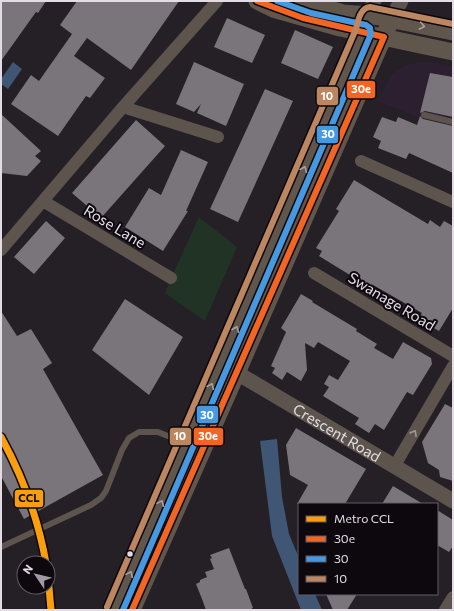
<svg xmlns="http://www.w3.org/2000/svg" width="454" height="611" font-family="Commissioner,sans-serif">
<rect width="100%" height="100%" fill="#251f26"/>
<!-- built -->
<path fill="#2c1f30" d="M422,61L453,66V127L430,122L377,101L392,74L406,65Z"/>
<!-- green -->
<path fill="#203325" d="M199,217L237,247L205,321L165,293L171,278Z"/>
<!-- water -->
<path fill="#3f5674" d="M13,62L22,69L8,89L1,84V79Z
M277,439L282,497L289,534L299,558V594H315L322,610H301L272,536L260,441Z"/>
<!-- building -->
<path fill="#7a757a" d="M1,1H46L38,13L36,12L1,61Z
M77,1H179L131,70L87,38L74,56L105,78L90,98L86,96L58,136L11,104L31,75L39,81L72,34L60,25Z
M227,18L265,35L252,63L214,47Z
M295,30L333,47L318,79L281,63Z
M194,62L244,84L226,126L197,113L201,104L194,112L176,104Z
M430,73L453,77V117L425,111L420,113Z
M265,89L293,101L238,222L210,209Z
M1,114L41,151L35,156L41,161L27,176L1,173Z
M420,116L423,119L453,126V173L409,153L406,159L378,148L381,141L373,137L382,117L396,122L398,117L417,125Z
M136,120L165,146L101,218L72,193Z
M181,150L208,162L186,211H188L163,251L125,227L149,188L161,195Z
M354,180L428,224L430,220L440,227L444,221L453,226V308L439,331L418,319L422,313L373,285L371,288L319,256L322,251L316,248L339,211L336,209Z
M46,221L65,238L34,274L14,257Z
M301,294L313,301L312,302L357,329L356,331L377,344L374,348L393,359L403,342L431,358L432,364L413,395L407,392L384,430L375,424L369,433L355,424L359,418L323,396L329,387L324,384L329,375L338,380L350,361L318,342L314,348L305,343L307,370L301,381L287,372L282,380L272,373L275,368L271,366L286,332L281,328Z
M125,299L183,337L149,395L92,350Z
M1,311L17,336L31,329L52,363L43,369L103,475L24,519L1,476Z
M445,404L453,408V481L440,477L439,470L428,463L422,442Z
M296,428L366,469L345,504H297L308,485L290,475L286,445Z
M393,486L423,504H382Z
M437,510L453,520V546L449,552L437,545Z
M229,548L245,589H246L253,608H252V610H206L202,599L196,584L200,582V580L207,577L205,572L214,569L210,559L212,558L210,555Z
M326,594H357L347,610H333Z"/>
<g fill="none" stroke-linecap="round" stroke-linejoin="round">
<!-- service -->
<path stroke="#5c544d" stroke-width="6" d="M424,115L453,122
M1,547L91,505L101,498L106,491L122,450L129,438L139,432H158L185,443"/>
<!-- minor -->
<path stroke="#5c544d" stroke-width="12" d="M123,107L218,137
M361,161L453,202
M43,201L171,278
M1,250L123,107L217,1
M314,273L453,356
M394,467L453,366
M445,610L453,597"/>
<!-- tertiary -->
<g stroke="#5c544d" stroke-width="15">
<path d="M369,15L374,1"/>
<path d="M391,20L401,1"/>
<path id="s1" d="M220,365L237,373L453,501"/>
</g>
<!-- secondary -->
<path stroke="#60564b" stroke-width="17" d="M257,1L273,9L340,28L453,52
M303,1L343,13L369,15L453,32
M114,610L363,32L369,15
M132,610L237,373L391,20"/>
<defs>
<path id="bus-1" d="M132,610L384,37L303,18L257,1"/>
<path id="bus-2" d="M123,610L371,34L370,28L366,25L311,13L277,1"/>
<path id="bus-3" d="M107,607L356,29C358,21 360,8 370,7L453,24"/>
</defs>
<!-- bus-1 casing -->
<use href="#bus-1" stroke="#0d080e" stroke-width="9"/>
<!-- bus-2 casing -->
<use href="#bus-2" stroke="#0d080e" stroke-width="9"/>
<!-- bus-3 casing -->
<use href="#bus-3" stroke="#0d080e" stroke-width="9"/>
<!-- bus-1 -->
<use href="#bus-1" stroke="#f26522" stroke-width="6"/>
<!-- bus-2 -->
<use href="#bus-2" stroke="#4699e1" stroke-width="6"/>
<!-- bus-3 -->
<use href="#bus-3" stroke="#bb8660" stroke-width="6"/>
<defs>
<path id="metro-1" d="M1,437C23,477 38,518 46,563
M48,576L51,610"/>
</defs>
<!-- metro-1 casing -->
<use href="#metro-1" stroke="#0d080e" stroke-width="10"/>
<!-- metro-1 -->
<use href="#metro-1" stroke="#fa9e0d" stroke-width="7"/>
</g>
<!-- one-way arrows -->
<defs><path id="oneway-chevron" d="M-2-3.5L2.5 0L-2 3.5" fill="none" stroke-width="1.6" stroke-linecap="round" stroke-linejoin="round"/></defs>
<g stroke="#a8a0a0">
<use href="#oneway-chevron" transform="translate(422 26) rotate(11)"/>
<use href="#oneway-chevron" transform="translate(304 169) rotate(-67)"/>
<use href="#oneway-chevron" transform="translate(236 329) rotate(-67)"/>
<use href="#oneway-chevron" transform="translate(211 386) rotate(-67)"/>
<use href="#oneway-chevron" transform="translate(161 503) rotate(-66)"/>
<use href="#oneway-chevron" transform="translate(130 574) rotate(-66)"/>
</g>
<use stroke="#a09899" href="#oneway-chevron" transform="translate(414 433) rotate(-60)"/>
<!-- markers -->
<circle fill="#e3dce5" stroke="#0d080e" stroke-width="1.5" cx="130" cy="554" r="3.5"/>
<g text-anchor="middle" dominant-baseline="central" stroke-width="4" stroke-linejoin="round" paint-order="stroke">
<!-- street labels -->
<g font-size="15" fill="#e3dce5" stroke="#0d080e">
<text transform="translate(115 226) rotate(31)">Rose Lane</text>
<text transform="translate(392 301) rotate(31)">Swanage Road</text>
<text stroke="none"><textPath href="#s1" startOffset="135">Crescent Road</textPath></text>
</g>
</g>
<g stroke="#0d080e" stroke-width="1.5">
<rect x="346" y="80" width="30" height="19" rx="4" fill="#f26522"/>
<rect x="316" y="86" width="23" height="20" rx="4" fill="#bb8660"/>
<rect x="316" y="125" width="23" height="19" rx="4" fill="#4699e1"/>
<rect x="196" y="405" width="23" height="19" rx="4" fill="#4699e1"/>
<rect x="193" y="427" width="31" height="19" rx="4" fill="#f26522"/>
<rect x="169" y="427" width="23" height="19" rx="4" fill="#bb8660"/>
<rect x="14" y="489" width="30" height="19" rx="4" fill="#fa9e0d"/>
</g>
<g font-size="11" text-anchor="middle" font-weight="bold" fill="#fff">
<text x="361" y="93">30e</text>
<text x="327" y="100">10</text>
<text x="328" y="138">30</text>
<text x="207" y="419">30</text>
<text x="208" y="440">30e</text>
<text x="180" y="440">10</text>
</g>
<g font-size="11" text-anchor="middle" font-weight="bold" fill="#111">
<text x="29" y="502">CCL</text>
</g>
<!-- border -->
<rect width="454" height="611" fill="none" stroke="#e3dce5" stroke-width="4"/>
<!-- legend -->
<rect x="298" y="503" width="140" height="92" fill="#0d080e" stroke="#635d64"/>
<rect x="306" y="516" width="20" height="6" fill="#fa9e0d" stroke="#635d64"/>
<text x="334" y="523" font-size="12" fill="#e3dce5">Metro CCL</text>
<rect x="306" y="536" width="20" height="6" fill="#f26522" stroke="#635d64"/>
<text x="334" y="543" font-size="12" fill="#e3dce5">30e</text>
<rect x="306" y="556" width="20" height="6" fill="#4699e1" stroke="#635d64"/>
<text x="334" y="563" font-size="12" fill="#e3dce5">30</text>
<rect x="306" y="576" width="20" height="6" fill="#bb8660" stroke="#635d64"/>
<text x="334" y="583" font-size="12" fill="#e3dce5">10</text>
<!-- north arrow -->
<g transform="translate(36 575) rotate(305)"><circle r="19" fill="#0d080e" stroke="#635d64"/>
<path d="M0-3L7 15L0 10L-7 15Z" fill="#a09aa2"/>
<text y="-6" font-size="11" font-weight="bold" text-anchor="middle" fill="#e3dce5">N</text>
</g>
</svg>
